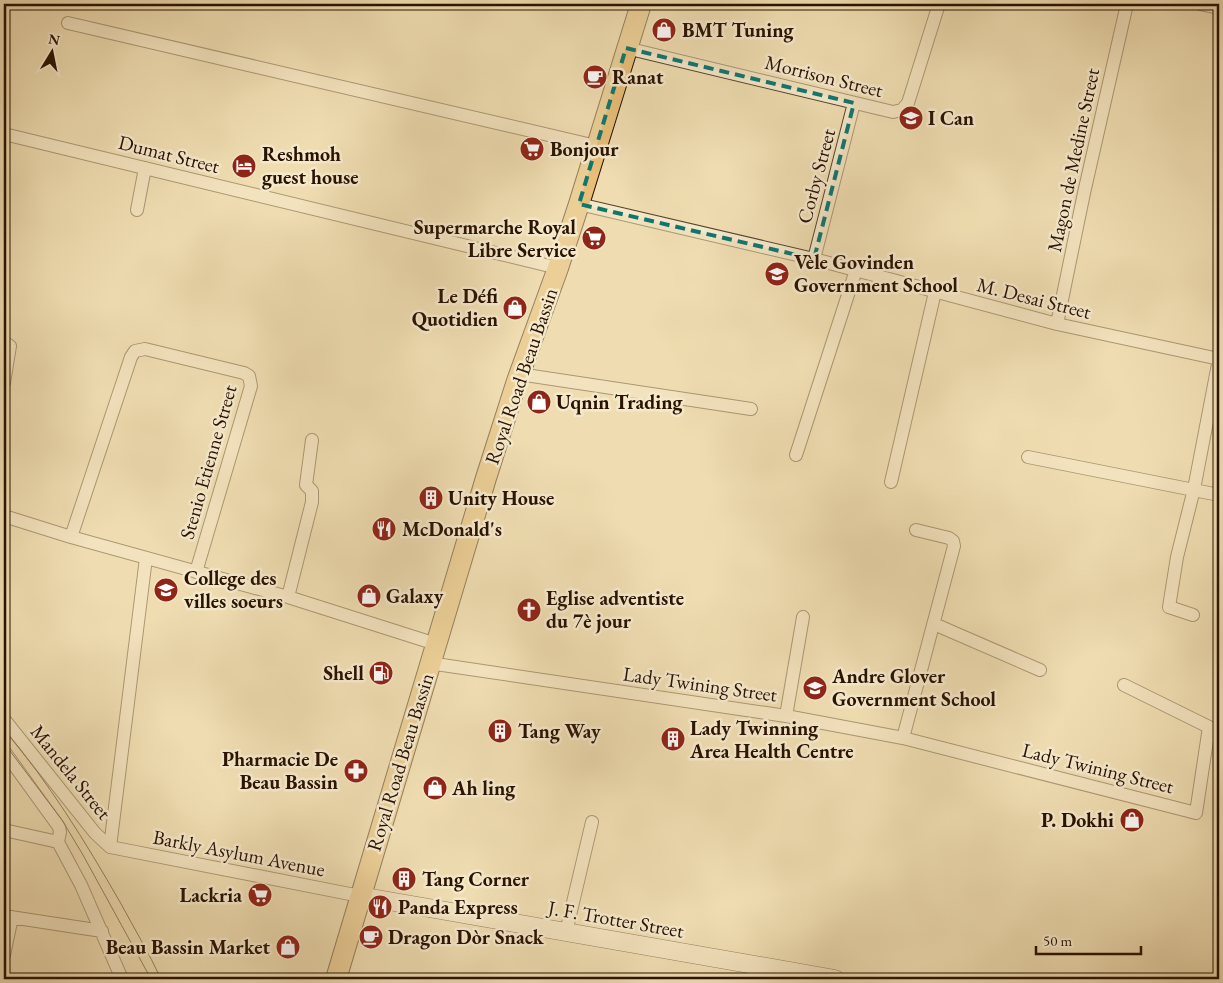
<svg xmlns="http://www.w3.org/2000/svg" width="1223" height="983" font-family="'EB Garamond',serif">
<rect width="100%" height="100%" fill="#efddb1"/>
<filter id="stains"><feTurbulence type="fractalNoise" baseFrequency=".004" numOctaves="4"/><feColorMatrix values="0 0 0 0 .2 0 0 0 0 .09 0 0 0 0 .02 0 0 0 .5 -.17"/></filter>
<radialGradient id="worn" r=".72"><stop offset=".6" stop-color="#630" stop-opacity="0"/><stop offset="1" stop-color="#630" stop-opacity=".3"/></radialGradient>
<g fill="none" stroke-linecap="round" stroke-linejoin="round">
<defs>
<path id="street" d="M1200,4L1219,8
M68,23L596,146
M626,48L893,112L902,110L908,103L939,4
M4,134L558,268
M579,204L814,259L1057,324L1219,359L1194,489L1177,557L1169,607L1193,615
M137,210L145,168
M814,259L854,103
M1057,324L1084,193L1127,4
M4,342L10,346L4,383
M519,374L751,409
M796,455L856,270
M1028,457L1219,495
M891,482L935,292
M4,516L71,537L288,597L436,644
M71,537L131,357L135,351L145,349L244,373L249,376L251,386L196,572
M288,597L312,502V491L306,485L312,440
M934,624L1040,670
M429,663L786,716L903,738L1196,813L1209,727L1124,685
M786,716L803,617
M4,719L95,833L110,847L360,896
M903,738L954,546L953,541L949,538L916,530
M4,751L59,827L60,832L58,842
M4,830L58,842
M58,842L81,885L122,979
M110,847L146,558
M4,916L102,931
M566,932L592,822
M4,955L12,917"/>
<path id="secondary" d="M360,896L835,979"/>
<path id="primary" d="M336,979L486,478L517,381L558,268L579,204L641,4"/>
</defs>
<!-- street casing -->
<use href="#street" stroke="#5a452c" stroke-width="14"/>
<!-- secondary casing -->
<use href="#secondary" stroke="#291200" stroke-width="19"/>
<!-- primary casing -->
<use href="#primary" stroke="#291200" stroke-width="22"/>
<!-- street -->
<use href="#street" stroke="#f5e9cc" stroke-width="12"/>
<!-- secondary -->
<use href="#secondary" stroke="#f5e9cc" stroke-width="18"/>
<!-- primary -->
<use href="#primary" stroke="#e8be78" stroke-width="20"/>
<!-- tram -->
<path stroke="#291200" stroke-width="1" d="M4,729C49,783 85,841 120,902C134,928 149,953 161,979
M4,743L62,820L83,855L151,979"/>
</g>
<!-- marked area -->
<path d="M0 0H1223V983H0ZM626,48L854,103L814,259L579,204Z" fill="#efddb1" fill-opacity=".55" fill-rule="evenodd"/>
<path fill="none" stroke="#0f766e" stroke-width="4" stroke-dasharray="10 6" stroke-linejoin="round" d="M626,48L854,103L814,259L579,204Z"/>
<!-- icons -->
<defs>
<symbol id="shop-disc" viewBox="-11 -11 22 22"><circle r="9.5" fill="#8f2418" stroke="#f5e9cc"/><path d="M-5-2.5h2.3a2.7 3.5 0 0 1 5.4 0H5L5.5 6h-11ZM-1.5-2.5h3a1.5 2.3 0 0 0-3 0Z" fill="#fff"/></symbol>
<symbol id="cafe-disc" viewBox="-11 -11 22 22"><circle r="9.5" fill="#8f2418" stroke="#f5e9cc"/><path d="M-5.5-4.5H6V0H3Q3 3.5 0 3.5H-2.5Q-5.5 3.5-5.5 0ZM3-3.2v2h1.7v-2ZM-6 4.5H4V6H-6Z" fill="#fff"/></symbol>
<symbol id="school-disc" viewBox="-11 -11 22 22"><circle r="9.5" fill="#8f2418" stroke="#f5e9cc"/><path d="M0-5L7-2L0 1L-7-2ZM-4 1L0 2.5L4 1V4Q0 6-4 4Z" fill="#fff"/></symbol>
<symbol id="supermarket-disc" viewBox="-11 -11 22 22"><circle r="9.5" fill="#8f2418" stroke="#f5e9cc"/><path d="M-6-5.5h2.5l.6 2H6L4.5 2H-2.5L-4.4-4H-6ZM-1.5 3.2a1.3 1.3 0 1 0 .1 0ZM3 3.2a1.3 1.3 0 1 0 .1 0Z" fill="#fff"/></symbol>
<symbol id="hotel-disc" viewBox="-11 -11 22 22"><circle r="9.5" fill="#8f2418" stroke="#f5e9cc"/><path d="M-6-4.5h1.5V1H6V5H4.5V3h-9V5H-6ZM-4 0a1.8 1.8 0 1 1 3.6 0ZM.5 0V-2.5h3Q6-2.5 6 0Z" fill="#fff"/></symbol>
<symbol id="building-disc" viewBox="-11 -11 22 22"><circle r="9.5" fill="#8f2418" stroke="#f5e9cc"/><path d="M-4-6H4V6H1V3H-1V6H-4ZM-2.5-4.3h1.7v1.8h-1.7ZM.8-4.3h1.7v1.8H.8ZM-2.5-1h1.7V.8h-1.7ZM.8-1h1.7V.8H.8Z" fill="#fff"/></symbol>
<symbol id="restaurant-disc" viewBox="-11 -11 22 22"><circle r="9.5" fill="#8f2418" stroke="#f5e9cc"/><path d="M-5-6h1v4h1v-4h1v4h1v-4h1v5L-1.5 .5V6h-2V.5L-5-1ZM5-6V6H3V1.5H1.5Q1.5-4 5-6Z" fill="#fff"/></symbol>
<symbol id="church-disc" viewBox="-11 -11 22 22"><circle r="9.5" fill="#8f2418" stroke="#f5e9cc"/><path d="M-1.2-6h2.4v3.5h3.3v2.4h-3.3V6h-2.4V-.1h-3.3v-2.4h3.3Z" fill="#fff"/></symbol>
<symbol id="fuel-disc" viewBox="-11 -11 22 22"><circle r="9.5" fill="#8f2418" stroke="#f5e9cc"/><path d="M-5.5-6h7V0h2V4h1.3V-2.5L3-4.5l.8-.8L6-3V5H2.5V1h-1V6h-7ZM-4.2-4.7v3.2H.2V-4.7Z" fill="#fff"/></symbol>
<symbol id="pharmacy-disc" viewBox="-11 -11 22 22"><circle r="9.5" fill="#8f2418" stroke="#f5e9cc"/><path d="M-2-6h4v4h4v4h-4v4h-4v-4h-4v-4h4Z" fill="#fff"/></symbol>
</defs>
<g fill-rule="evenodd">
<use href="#shop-disc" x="650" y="16" width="28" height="28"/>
<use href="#cafe-disc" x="581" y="63" width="28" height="28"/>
<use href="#school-disc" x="897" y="104" width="28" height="28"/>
<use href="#supermarket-disc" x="518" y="135" width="28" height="28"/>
<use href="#hotel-disc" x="230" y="152" width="28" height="28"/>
<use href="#supermarket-disc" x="580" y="224" width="28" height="28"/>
<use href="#school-disc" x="763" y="260" width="28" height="28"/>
<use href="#shop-disc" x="501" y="294" width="28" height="28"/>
<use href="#shop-disc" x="525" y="388" width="28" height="28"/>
<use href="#building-disc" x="417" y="484" width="28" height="28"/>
<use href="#restaurant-disc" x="370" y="515" width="28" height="28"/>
<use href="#school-disc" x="152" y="576" width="28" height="28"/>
<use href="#shop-disc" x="355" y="582" width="28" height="28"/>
<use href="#church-disc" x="515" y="596" width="28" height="28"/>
<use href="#fuel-disc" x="367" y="659" width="28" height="28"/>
<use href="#school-disc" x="801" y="674" width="28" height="28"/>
<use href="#building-disc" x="486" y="717" width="28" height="28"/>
<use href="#building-disc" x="659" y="725" width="28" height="28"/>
<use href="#pharmacy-disc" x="342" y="757" width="28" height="28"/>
<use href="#shop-disc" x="421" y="774" width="28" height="28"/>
<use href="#shop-disc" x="1118" y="806" width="28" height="28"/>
<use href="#building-disc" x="390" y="865" width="28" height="28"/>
<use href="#supermarket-disc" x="246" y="881" width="28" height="28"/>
<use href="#restaurant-disc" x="366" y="893" width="28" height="28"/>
<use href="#cafe-disc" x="357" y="923" width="28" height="28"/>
<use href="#shop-disc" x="274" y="933" width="28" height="28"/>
</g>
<g text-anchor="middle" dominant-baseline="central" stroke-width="5" stroke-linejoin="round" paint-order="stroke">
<!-- poi labels -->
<g font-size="20" font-weight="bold" fill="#291200" stroke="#f5e9cc" text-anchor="start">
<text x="682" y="30">BMT Tuning</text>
<text x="612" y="77">Ranat</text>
<text x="928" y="118">I Can</text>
<text x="550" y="149">Bonjour</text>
<text x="262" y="154">Reshmoh<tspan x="262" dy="23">guest house</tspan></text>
<text x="576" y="227" text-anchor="end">Supermarche Royal<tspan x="576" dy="23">Libre Service</tspan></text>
<text x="794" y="262">Vèle Govinden<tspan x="794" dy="23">Government School</tspan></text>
<text x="498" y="296" text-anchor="end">Le Défi<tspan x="498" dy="23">Quotidien</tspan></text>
<text x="556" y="402">Uqnin Trading</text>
<text x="448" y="498">Unity House</text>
<text x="402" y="529">McDonald's</text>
<text x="184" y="578">College des<tspan x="184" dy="23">villes soeurs</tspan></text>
<text x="386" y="596">Galaxy</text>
<text x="546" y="598">Eglise adventiste<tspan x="546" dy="23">du 7è jour</tspan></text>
<text x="364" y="673" text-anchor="end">Shell</text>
<text x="832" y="676">Andre Glover<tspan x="832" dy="23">Government School</tspan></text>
<text x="690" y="728">Lady Twinning<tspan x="690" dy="23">Area Health Centre</tspan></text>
<text x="518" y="731">Tang Way</text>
<text x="338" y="759" text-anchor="end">Pharmacie De<tspan x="338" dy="23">Beau Bassin</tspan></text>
<text x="452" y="788">Ah ling</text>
<text x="1114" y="820" text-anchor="end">P. Dokhi</text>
<text x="422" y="879">Tang Corner</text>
<text x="242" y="895" text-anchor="end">Lackria</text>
<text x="398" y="907">Panda Express</text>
<text x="388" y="937">Dragon Dòr Snack</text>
<text x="270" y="947" text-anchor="end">Beau Bassin Market</text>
</g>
<!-- street labels -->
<g font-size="20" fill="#291200" stroke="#f5e9cc">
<text transform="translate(824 76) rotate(14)">Morrison Street</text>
<text transform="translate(169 154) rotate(14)">Dumat Street</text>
<text transform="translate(1073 160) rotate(-78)">Magon de Medine Street</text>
<text transform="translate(816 176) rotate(-75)">Corby Street</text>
<text transform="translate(1034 298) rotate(14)">M. Desai Street</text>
<text transform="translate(521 376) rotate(-71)">Royal Road Beau Bassin</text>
<text transform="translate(208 462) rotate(-74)">Stenio Etienne Street</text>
<text transform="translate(700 684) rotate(8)">Lady Twining Street</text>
<text transform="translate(400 762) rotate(-73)">Royal Road Beau Bassin</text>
<text transform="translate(1098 768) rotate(14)">Lady Twining Street</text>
<text transform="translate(71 772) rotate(51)">Mandela Street</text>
<text transform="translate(239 853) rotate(11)">Barkly Asylum Avenue</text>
<text transform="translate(616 919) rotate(10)">J. F. Trotter Street</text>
</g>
</g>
<!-- margin -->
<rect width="1223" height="983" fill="none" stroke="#efddb1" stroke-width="20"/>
<rect x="5" y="5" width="1213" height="973" fill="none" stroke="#291200" stroke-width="2.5"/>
<rect x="10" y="10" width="1203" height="963" fill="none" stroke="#291200"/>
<!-- north arrow -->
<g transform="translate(52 52) rotate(10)" stroke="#f5e9cc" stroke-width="4" paint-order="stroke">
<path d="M0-4L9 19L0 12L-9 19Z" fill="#291200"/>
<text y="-8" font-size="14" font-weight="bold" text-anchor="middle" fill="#291200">N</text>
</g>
<!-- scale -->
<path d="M1036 946v8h105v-8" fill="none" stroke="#291200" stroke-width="2.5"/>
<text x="1043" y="946" font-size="15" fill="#291200" stroke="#f5e9cc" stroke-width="4" paint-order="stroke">50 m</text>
<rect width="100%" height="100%" filter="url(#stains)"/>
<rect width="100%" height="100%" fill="url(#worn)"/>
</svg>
